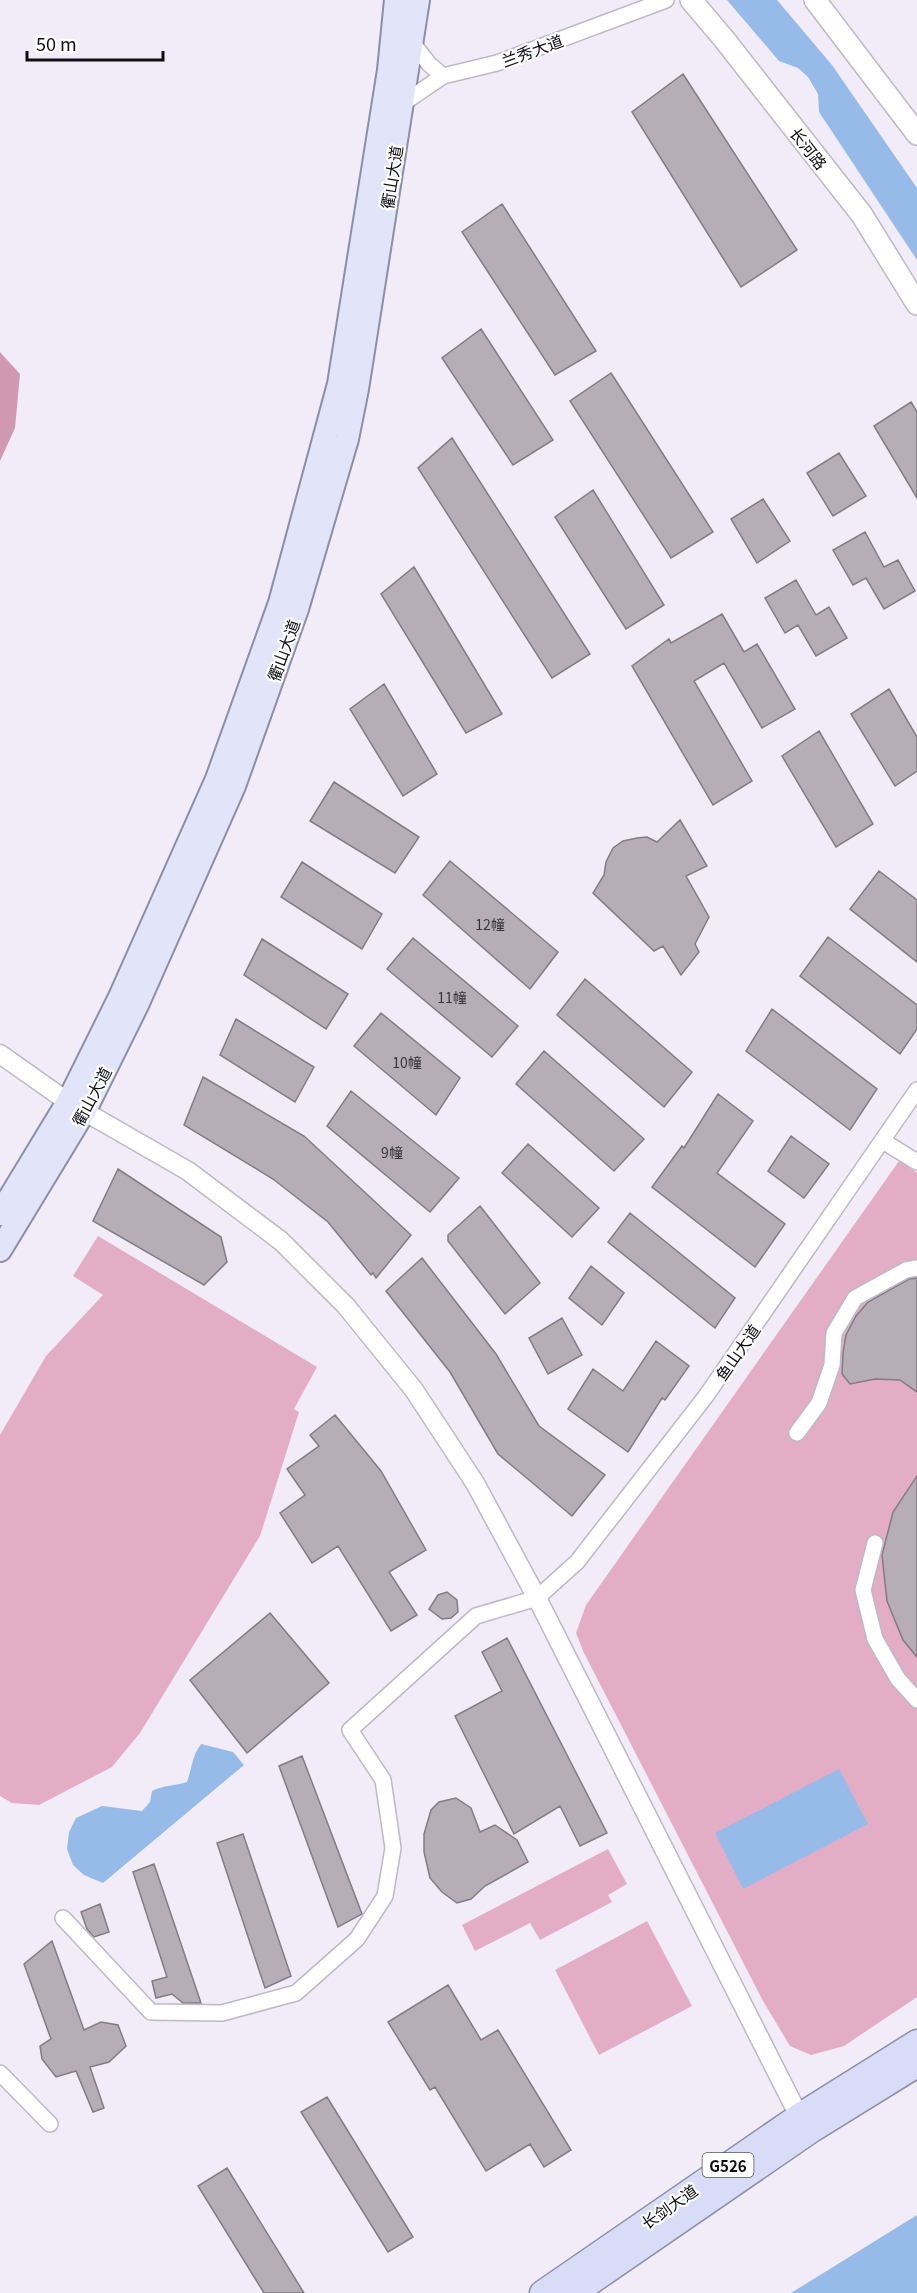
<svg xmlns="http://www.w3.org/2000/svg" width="917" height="2293" font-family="Georgia,'Noto Sans SC',serif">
<rect width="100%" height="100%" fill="#f1ecf8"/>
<!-- green -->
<path fill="#e3aec5" d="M899,1161L917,1173V1997L844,2046L811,2055L790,2046L763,2001L584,1653L576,1633L586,1605Z
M98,1236L317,1367L294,1409L299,1412L260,1536L140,1733L112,1767L39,1805L12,1803L0,1796V1435L46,1356L103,1295L73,1276Z
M608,1849L627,1884L608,1895L612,1902L540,1940L530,1923L475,1951L462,1925Z
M647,1921L692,2006L599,2055L555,1970Z"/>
<!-- forest -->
<path fill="#d198b1" d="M0,352L20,374L15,428L0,461Z"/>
<!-- water -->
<path fill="#97bbe9" d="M727,0H777L832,65L917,188V260L819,112L818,94L808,77L798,68L779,61Z
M201,1744L233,1752L244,1765L103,1883L84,1875L73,1865L67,1849L69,1832L76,1818L102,1806L142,1811L150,1802L152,1791C164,1785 175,1786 187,1782C192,1768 192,1756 201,1744Z
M839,1769L868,1824L743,1889L715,1833Z
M917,2215V2293H791Z"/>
<!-- building -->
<path fill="#b7adb7" stroke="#847b84" stroke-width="1.5" d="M683,74L797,250L741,287L632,112Z
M502,204L596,351L555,375L462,232Z
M481,329L553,440L513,465L442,358Z
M611,373L713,532L671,558L570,401Z
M911,402L917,412V498L874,426Z
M452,438L590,654L552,678L418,468Z
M839,453L866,496L833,516L807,473Z
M593,490L664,605L626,629L555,517Z
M763,499L790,541L757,563L731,519Z
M865,532L884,567L898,560L915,591L884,609L866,578L853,585L833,550Z
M414,567L502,714L466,733L381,594Z
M796,580L816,615L829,607L847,638L816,656L798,625L785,633L765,598Z
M722,614L744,652L757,644L795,709L762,728L724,663L694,681L752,781L713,805L632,666L669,639L671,643Z
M384,684L437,774L403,796L350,709Z
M889,689L917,737V771L895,786L851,714Z
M819,731L873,824L836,847L782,756Z
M334,782L419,837L395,873L310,821Z
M680,820L707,866L686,876L709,917L695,944L699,952L681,975L663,946L654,951L593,893L604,875L606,862L613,848L623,841L637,838L647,837L657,842Z
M450,861L558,952L530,989L423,895Z
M302,862L382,914L362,949L281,897Z
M879,871L917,900V962L850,909Z
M828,937L917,1005V1029L900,1054L800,976Z
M413,938L518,1026L492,1057L387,969Z
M262,939L348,994L326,1029L244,975Z
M585,979L692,1072L664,1107L557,1015Z
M772,1009L877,1089L850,1130L746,1051Z
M381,1013L460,1078L436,1115L354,1046Z
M236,1019L314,1067L295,1102L220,1055Z
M544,1051L644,1139L614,1171L516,1084Z
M203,1077L304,1136L411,1235L376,1278L373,1273L371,1275L328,1222L273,1179L184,1125Z
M351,1091L459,1178L430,1212L327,1126Z
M718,1094L753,1121L717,1173L785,1224L755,1267L652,1187L682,1146L684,1148Z
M791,1136L829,1164L804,1198L768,1171Z
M528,1144L599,1208L572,1237L502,1173Z
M118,1169L221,1237L227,1262L204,1285L93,1221Z
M480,1206L540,1283L505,1314L448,1241V1235Z
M630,1213L735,1298L715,1328L608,1242Z
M422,1258L496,1354L539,1426L605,1475L572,1516L498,1454L450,1372L386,1291Z
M591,1266L624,1293L602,1325L569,1298Z
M917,1278V1392L900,1380L875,1379L850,1384L842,1374L843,1353L846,1335L856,1316L868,1302L909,1279Z
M562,1318L582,1355L548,1374L529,1338Z
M656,1341L689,1366L665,1400L662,1398L628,1452L568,1409L593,1369L623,1391Z
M335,1415L381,1471L426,1550L389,1572L417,1615L391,1631L338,1546L312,1563L280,1513L305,1495L287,1469L319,1446L310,1435Z
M917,1476V1657L903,1640L887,1601L882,1555L893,1512Z
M447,1592L457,1600L458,1612L451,1618L442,1619L429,1609L438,1595Z
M270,1613L329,1683L247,1753L190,1680Z
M507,1638L607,1833L580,1846L560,1806L514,1834L455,1716L502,1691L482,1652Z
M302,1756L362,1914L338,1927L279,1766Z
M456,1798L471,1808L480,1832L495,1825L517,1840L528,1862L485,1886L471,1899L457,1903L442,1892L430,1878L424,1852V1834L431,1810L439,1802Z
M243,1834L291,1976L265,1988L217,1843Z
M154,1864L201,2003H183L172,1994L156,1998L152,1981L167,1977L133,1872Z
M100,1904L109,1932L94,1937L87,1929L81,1912Z
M52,1941L84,2030L101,2022L118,2025L126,2046L109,2062L90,2067L104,2108L93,2112L76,2071L56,2077L42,2059L40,2046L51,2039L24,1964Z
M448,1985L481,2040L498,2030L571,2150L544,2167L530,2144L486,2171L435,2087L430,2090L388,2022Z
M327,2097L413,2237L388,2252L301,2112Z
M227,2168L304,2293H264L198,2186Z"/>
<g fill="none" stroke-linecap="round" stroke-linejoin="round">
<defs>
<path id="minor" d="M412,42L429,64L443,76
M402,104L443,76L497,63L666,0
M883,1141L917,1162
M797,1433L819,1403L832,1365L834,1333L855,1298L906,1270L917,1268
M875,1543L863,1590L875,1639L898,1679L917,1700
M63,1918L151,2012L222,2013L296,1993L357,1939L385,1896L393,1848L383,1780L350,1730L476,1616L537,1598L577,1562L706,1396L917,1090
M0,2073L50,2124"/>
<path id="tertiary" d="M0,1054L68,1102L188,1171L281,1241L346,1306L414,1390L475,1483L537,1598L799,2116"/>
<path id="secondary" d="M691,0L724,39L862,215L917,304
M815,0L917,134"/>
<path id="primary" d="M0,1214L68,1102L120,997L217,779L280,603L339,384L389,70L396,0
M0,1250L85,1110L137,1005L234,786L297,609L347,439L357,389L418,0"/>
<path id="trunk" d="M542,2293L799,2116L917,2042
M575,2293L812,2130L917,2065"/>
</defs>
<!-- minor casing -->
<use href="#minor" stroke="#bdb9c5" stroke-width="18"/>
<!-- tertiary casing -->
<use href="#tertiary" stroke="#bdb9c5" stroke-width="21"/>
<!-- secondary casing -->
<use href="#secondary" stroke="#bdb9c5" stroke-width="24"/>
<!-- primary casing -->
<use href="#primary" stroke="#8b8ea5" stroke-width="26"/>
<!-- trunk casing -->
<use href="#trunk" stroke="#8b8ea5" stroke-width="27"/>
<!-- minor -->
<use href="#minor" stroke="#fff" stroke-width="15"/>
<!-- tertiary -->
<use href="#tertiary" stroke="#fff" stroke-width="18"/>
<!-- secondary -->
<use href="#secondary" stroke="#fff" stroke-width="21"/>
<!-- primary -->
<use href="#primary" stroke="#e2e5f9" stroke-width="22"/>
<!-- trunk -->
<use href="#trunk" stroke="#d8dcf7" stroke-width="24"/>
</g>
<g text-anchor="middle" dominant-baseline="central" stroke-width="4.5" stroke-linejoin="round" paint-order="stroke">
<!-- number labels -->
<g font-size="14" fill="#38353a">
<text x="490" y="924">12幢</text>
<text x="452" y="997">11幢</text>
<text x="407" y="1062">10幢</text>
<text x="392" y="1152">9幢</text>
</g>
<!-- shield labels -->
<rect fill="#fff" stroke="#565658" stroke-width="1.5" x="702.5" y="2153" width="51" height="24" rx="4.5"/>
<g font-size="15" font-weight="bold" fill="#0e0d11">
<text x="728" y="2165">G526</text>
</g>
<!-- street labels -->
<g font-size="16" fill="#0e0d11" stroke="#fff">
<text transform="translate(532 50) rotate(-20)">兰秀大道</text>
<text transform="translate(809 148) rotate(52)">长河路</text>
<text transform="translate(391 177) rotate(-81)">衢山大道</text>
<text transform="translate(283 650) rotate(-70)">衢山大道</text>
<text transform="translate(91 1096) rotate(-62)">衢山大道</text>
<text transform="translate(737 1352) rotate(-55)">鱼山大道</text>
<text transform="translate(669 2206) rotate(-35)">长剑大道</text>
</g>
</g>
<!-- scale -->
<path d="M27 51v9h136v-9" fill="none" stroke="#0e0d11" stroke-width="3"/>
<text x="36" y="51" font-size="18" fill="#0e0d11" stroke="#ffffff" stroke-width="4.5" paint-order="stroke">50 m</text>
</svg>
